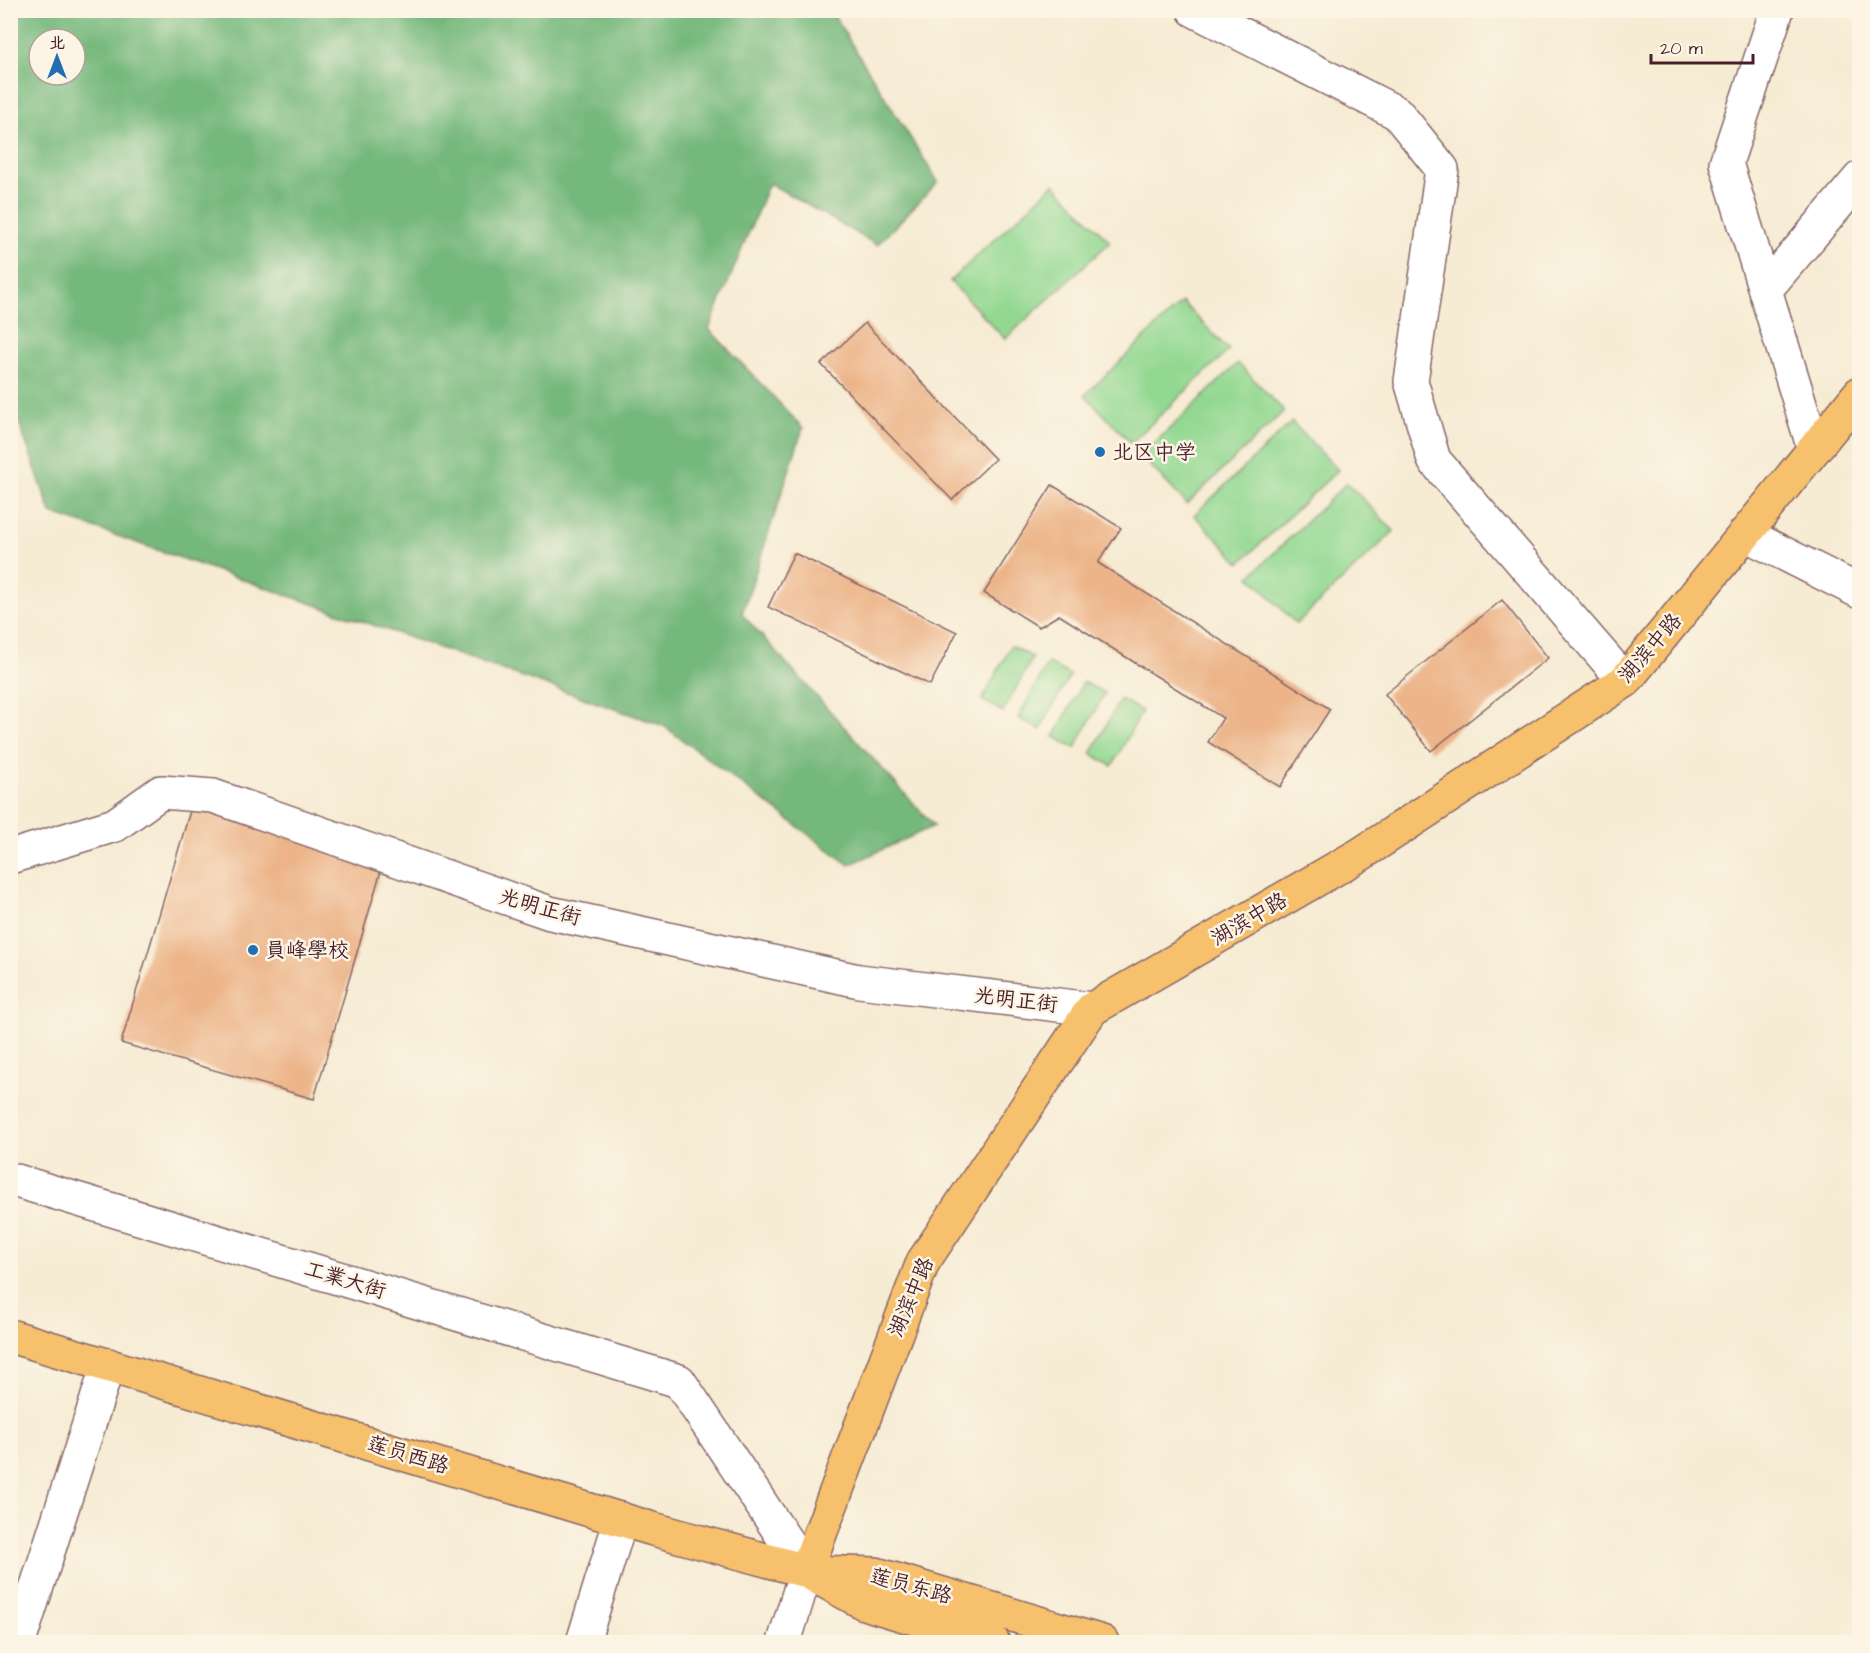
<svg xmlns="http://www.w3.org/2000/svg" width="1870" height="1653" font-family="'Architects Daughter','LXGW WenKai TC',sans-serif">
<rect width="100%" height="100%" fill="#fcf5e5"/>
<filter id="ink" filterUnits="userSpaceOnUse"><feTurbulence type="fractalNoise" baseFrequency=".0167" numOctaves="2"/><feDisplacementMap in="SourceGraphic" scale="12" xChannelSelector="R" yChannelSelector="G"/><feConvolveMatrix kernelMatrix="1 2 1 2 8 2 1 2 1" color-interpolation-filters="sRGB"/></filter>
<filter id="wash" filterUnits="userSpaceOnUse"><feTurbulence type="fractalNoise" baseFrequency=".008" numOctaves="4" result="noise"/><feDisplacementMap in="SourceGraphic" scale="24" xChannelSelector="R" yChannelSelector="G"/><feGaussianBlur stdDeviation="1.35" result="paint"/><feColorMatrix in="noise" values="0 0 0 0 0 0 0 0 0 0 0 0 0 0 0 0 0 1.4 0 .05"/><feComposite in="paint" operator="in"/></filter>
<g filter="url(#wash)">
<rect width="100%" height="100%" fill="#f6ebd3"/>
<!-- green -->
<path fill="#92d891" stroke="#6e7c5e" stroke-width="1.5" d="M1054,184L1110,242L1005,339L950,281Z
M1182,302L1229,350L1131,443L1085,395Z
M1238,363L1284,411L1187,504L1141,456Z
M1292,422L1338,470L1240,563L1194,515Z
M1347,483L1394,531L1296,624L1250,576Z
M1011,646L1033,657L1003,712L982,700Z
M1048,663L1070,675L1040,730L1018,718Z
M1083,682L1105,693L1075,748L1054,737Z
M1120,699L1142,711L1112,766L1091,754Z"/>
<!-- forest -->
<path fill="#75b87b" stroke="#606c53" stroke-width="1.5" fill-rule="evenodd" d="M11,10L831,11L938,182L877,245L769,183L709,329L803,428L742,614L934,826L849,865L664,726L51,513L11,400ZM39,39H75V75H39Z"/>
<g id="blocks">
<!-- building -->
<path fill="#ecb488" d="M865,323L995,459L952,500L821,364Z
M1052,485L1121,528L1098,563L1330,709L1280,787L1208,742L1223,718L1059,615L1039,627L984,593Z
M794,553L957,632L930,685L768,607Z
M1502,600L1548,658L1431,751L1385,694Z
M193,801L385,857L314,1099L121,1043Z"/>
</g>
</g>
<g filter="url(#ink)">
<use href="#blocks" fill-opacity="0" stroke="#866666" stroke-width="1.5"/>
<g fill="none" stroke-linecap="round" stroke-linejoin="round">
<defs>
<path id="minor" d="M1194,10L1397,113L1442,169L1411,381L1434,460L1625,681
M1777,10L1726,163L1814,449
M1765,290L1860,178
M1745,534L1860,592
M10,857L115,825L161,792L213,796L550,913L859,981L1092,1009
M10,1179L679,1381L806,1571L784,1642
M19,1642L108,1365
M583,1642L621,1519"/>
<path id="major" d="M10,1336L653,1529L806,1571L864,1603L993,1642
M806,1571L923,1262L1092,1009L1361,854L1625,681L1860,393
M813,1572L876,1574L1102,1642"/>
</defs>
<!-- minor casing -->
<use href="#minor" stroke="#866666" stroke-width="36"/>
<!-- major casing -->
<use href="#major" stroke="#866666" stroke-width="36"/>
<!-- minor -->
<use href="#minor" stroke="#fff" stroke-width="33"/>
<!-- major -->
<use href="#major" stroke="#f7c06c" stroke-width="33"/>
</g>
</g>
<!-- markers -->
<g fill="#1f6fb2" stroke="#fcf5e5" stroke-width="2">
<circle cx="1100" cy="452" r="6"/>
<circle cx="253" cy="950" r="6"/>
</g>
<g text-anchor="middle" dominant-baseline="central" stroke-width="5" stroke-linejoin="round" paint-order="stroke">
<!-- poi labels -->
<g font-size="21" fill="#4a1f2b" stroke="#fcf5e5" text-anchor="start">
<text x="1112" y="452">北区中学</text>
<text x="265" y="950">員峰學校</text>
</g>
<!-- street labels -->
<g font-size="21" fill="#4a1f2b" stroke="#fcf5e5">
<text transform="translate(1650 648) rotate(-49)">湖滨中路</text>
<text transform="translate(540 907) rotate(16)">光明正街</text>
<text transform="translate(1249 919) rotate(-30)">湖滨中路</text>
<text transform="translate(1016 1000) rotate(7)">光明正街</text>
<text transform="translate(345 1280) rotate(17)">工業大街</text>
<text transform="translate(911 1297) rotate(-67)">湖滨中路</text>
<text transform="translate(408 1455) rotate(17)">莲员西路</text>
<text transform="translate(911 1586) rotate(15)">莲员东路</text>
</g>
</g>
<!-- margin -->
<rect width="1870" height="1653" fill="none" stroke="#fcf5e5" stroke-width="36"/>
<!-- north arrow -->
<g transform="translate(57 57)"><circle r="28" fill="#fcf5e5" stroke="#b59f9b" stroke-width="1.5"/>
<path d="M0-4.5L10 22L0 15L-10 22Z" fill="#1f6fb2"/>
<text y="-9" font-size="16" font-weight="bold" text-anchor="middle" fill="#4a1f2b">北</text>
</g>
<!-- scale -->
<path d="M1651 54v9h102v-9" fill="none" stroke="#4a1f2b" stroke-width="3"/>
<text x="1660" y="54" font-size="18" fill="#4a1f2b" stroke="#fcf5e5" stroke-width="4.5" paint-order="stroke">20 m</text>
</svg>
